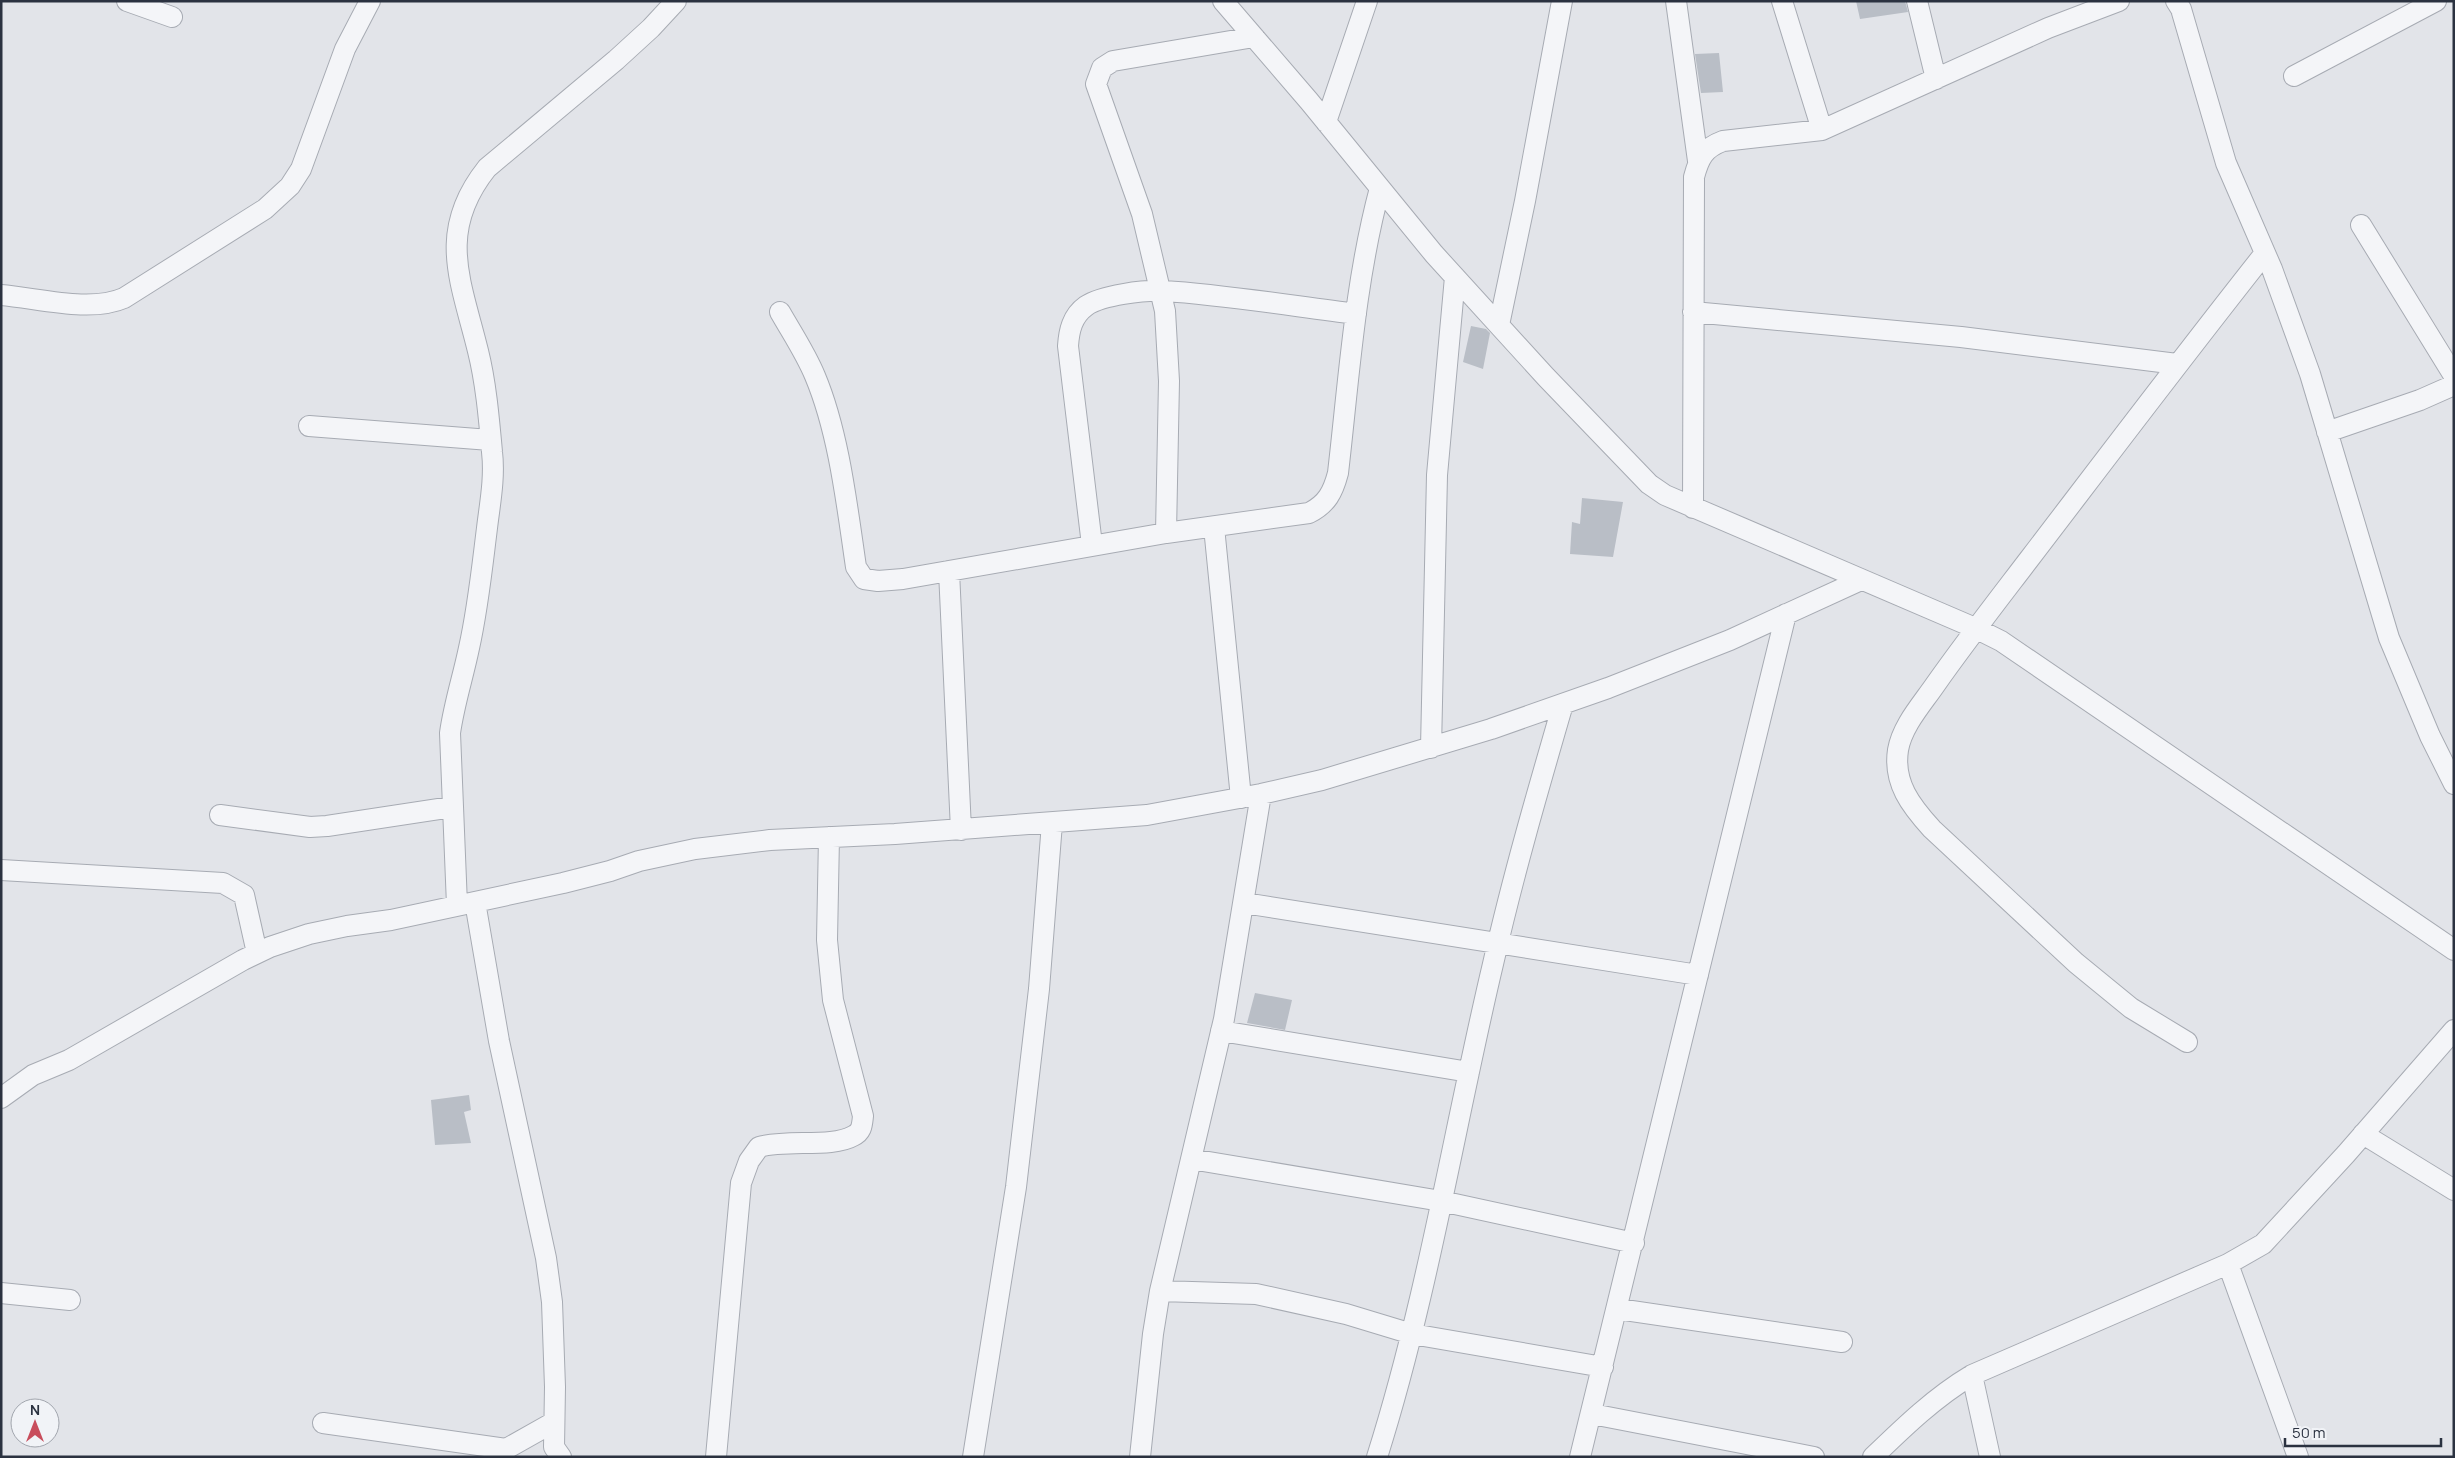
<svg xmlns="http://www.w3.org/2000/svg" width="2455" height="1458" font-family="Manrope,sans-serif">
<rect width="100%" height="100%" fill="#e2e4e9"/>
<!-- building -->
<path fill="#b9bec6" d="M1856,1H1905L1908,12L1860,19Z
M1719,53L1723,92L1701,93L1695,54Z
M1471,326L1486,329L1490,333L1483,369L1463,362Z
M1582,498L1623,502L1613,557L1570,554L1572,522L1580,524Z
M1255,993L1292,1000L1285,1030L1247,1023Z
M469,1095L471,1110L464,1112L471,1143L435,1145L431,1100Z"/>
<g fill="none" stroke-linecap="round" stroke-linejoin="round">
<defs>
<path id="minor" d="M127,1L172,17
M1223,1L1309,101L1434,254L1546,377L1649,484L1665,495L1975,628L2001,641L2454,950
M1676,1L1698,161
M1782,1L1822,130
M1917,1L1936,79
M2176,1L2181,9L2226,163L2272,269L2310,374L2389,638L2430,736L2454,784
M2294,76L2436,1
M1326,122L1367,1
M2361,225L2454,376
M1,295C38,298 90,313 124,298L265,209L290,186L301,169L345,49L370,1
M780,312C792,333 806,354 815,376C839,433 847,506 856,567L864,579L878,581L903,579L1166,533L1309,513C1327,504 1333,492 1338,473C1349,378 1355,281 1380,188
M1693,312L1961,337L2177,364
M1499,325L1525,201L1562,1
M309,426L490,440
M2327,432L2420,400L2454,385
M1693,508L1694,177C1699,158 1704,148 1723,141L1822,130L2048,28L2119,1
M1214,527L1241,798
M1166,533L1169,381L1165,311L1142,214L1096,84L1102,68L1113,61L1254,37
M1092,545L1068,346C1069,331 1072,316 1086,306C1102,295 1144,290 1164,291C1228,295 1292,306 1356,314
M949,571L961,830
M1431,748L1437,475L1455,277
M220,815L310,827L327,826L452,807
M1,870L223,883L244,895L257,953
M475,902L499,1041L546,1258L552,1302L555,1387L554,1447L561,1457
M1244,903L1698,975
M457,905L450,733C454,704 463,677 469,648C478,608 482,568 487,528C490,503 495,477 492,452C489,419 486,383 478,351C461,281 436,232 487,168L616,60L651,28L676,1
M1221,1031L1469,1072
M2187,1042L2131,1008L2076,963L1932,829C1911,806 1893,783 1898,750C1902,726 1922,704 1935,685C1966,641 1998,600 2030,558C2108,456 2185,354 2265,253
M1,1098L33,1075L69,1060L243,960L270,947L309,934L347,926L391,920L563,883L610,871L639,861L695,849L770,840L895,834L1147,815L1261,794L1322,780L1491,729L1608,688L1730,640L1861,580
M2363,1134L2454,1190
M1191,1159L1441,1201L1634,1243
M2228,1264L2298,1457
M1160,1291L1256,1294L1346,1314L1412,1334L1603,1367
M1,1293L70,1300
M1618,1309L1842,1342
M1972,1375L1990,1457
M1592,1414L1814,1457
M323,1423L506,1449
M498,1457L506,1449L554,1422
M716,1457L741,1183L749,1161L759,1147C786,1139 832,1148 853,1136C862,1132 862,1125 863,1116L833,1000L827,940L829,837
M973,1457L1016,1187L1039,989L1052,823
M1140,1457L1153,1334L1160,1291L1224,1019L1261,794
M1377,1457C1428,1296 1454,1128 1493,964C1513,876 1538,790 1563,704
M1580,1457L1786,614
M1873,1457C1904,1427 1935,1397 1972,1375L2228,1264L2263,1244L2346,1154L2454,1030"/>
</defs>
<!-- minor casing -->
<use href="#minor" stroke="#a7abb3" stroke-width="22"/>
<!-- minor -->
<use href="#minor" stroke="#f4f5f8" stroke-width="20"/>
</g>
<!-- border -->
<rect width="2455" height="1458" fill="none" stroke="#2b3240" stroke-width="5"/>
<!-- north arrow -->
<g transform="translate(35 1423)"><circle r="24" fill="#f1f3f7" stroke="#a2a6ae"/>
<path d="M0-4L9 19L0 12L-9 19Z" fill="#c84d5c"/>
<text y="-8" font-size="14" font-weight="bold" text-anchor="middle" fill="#2b3240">N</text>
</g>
<!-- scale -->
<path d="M2285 1438v8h156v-8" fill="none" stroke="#2b3240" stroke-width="2.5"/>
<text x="2292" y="1438" font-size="15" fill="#2b3240" stroke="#f1f3f7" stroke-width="4" paint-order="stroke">50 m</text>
</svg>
